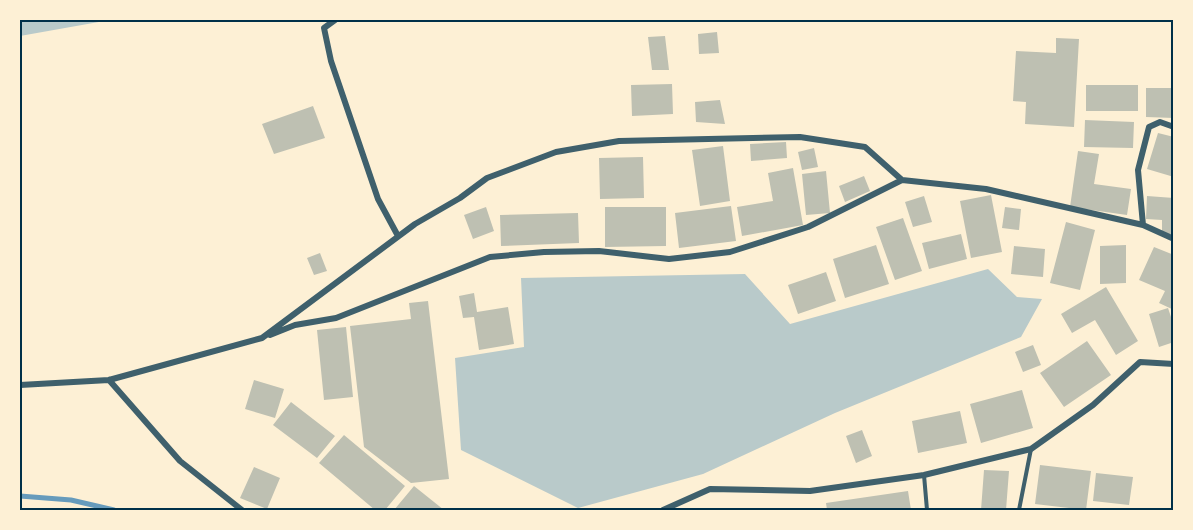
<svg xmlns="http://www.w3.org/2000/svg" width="1193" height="530" font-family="'Sofia Sans Condensed',sans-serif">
<rect width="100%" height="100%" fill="#fdf0d5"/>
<!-- green -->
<path fill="#b9caca" d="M20,20H110L20,36Z
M988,269L1017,297L1042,299L1021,337L835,413L703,474L578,508L461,450L455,358L524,347L521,278L745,274L790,324Z"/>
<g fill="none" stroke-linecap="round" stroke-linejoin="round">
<!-- stream -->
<path stroke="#669bbc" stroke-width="5" d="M20,496L71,500L114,510"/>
</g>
<!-- building -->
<path fill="#bec0b2" d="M717,32L719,53L699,54L698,34Z
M665,36L669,70H652L648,37Z
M1056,38L1079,39L1074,127L1025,124L1026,102L1013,101L1016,51L1056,53Z
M672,84L673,114L632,116L631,85Z
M1086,85H1138V111H1086Z
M1146,88H1174V118L1146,117Z
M720,100L725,124L696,122L695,102Z
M313,106L325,138L274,154L262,124Z
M1085,120L1134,122L1133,148L1084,147Z
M1158,133L1174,137V177L1147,169Z
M786,142L787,158L751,161L750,144Z
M723,146L730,201L700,206L692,150Z
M814,148L818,167L802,170L798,152Z
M1078,151L1099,154L1094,184L1131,189L1127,215L1070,207Z
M643,157L644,198L600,199L599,158Z
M793,168L803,225L742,236L737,207L773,201L768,173Z
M826,171L830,213L806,215L802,174Z
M864,176L870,191L845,202L839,186Z
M991,195L1002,252L971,258L960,201Z
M924,196L932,222L913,227L905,202Z
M1147,196L1174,198V234H1162V220L1146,219Z
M731,206L736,241L679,248L675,213Z
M486,207L494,231L473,239L464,215Z
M605,207H666V246L605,247Z
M1005,207L1021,209L1019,230L1002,228Z
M578,213L579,243L501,246L500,215Z
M903,218L922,271L895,280L876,227Z
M1066,222L1095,230L1080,290L1050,283Z
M961,234L967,259L929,269L922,243Z
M876,245L889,284L845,298L833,259Z
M1126,245V283L1100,284V246Z
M1014,246L1045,249L1043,277L1011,274Z
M1154,247L1174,255V310L1159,303L1165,291L1139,280Z
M320,253L327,271L314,275L307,258Z
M826,272L836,301L798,314L788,285Z
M1106,287L1138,341L1116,355L1095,320L1072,333L1061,314Z
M474,293L477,312L508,307L514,344L479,350L474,317L463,318L459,296Z
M428,301L449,479L411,483L364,447L350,326L411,319L409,303Z
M1168,308L1174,326V342L1159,347L1149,314Z
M346,327L353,397L324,400L317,330Z
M1087,341L1111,375L1064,407L1040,373Z
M1033,345L1041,365L1023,372L1015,352Z
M254,380L284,389L275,418L245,409Z
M1022,390L1033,428L981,443L970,404Z
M291,402L335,436L317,458L273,425Z
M960,411L967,443L918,453L912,421Z
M862,430L872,456L856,463L846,436Z
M344,435L405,486L385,510H375L319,463Z
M1040,465L1091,471L1086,510L1035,504Z
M254,467L280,478L267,509L240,498Z
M984,470L1009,471L1006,510H981Z
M1096,473L1133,477L1129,505L1093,501Z
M414,486L444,510H394Z
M908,491L911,510H827L826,503Z"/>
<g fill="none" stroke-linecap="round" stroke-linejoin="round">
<!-- service -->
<path stroke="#3f606c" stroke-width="4" d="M924,475L927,510
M1019,510L1031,449"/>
<!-- minor -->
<path stroke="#3f606c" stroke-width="6" d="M335,20L324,28L331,61L378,199L398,236
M1143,225L1138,170L1149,127L1160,122L1174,127
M270,335L295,325L336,318L490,257L544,252L599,251L669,259L730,252L808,227L902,180L986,189L1143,225L1174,239
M109,380L180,461L242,510
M20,385L109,380L262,338L415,224L460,198L487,178L556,152L619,141L800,137L865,147L902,180
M663,510L710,489L810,491L924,475L1031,449L1093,405L1140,362L1174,364"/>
</g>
<!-- border -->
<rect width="1193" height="530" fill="none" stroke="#fdf0d5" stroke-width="42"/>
<rect x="21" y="21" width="1151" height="488" fill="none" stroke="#003049" stroke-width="2"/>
</svg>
